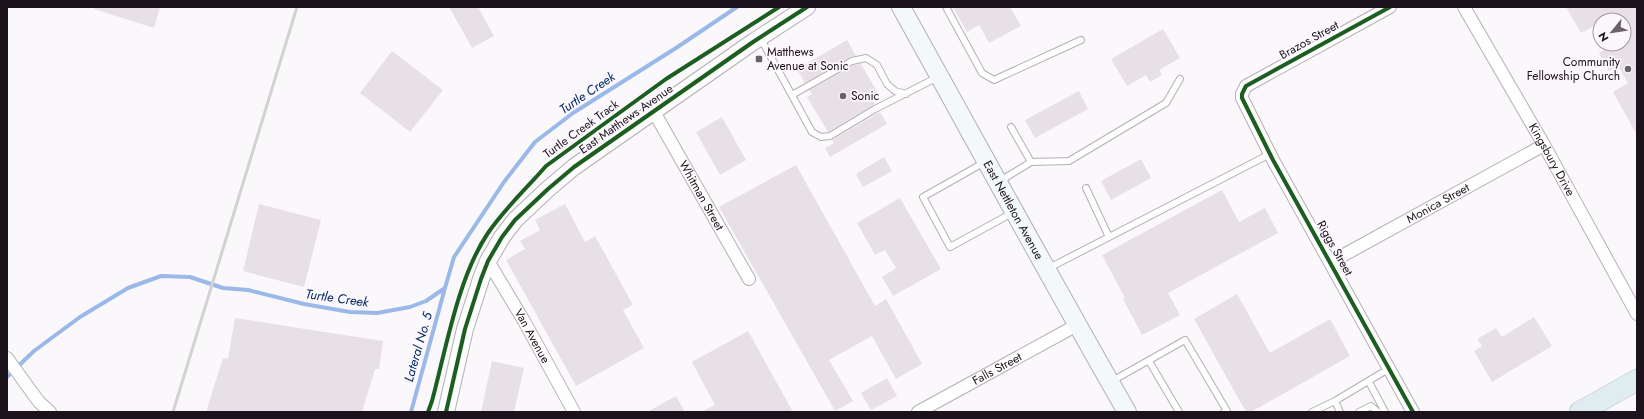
<svg xmlns="http://www.w3.org/2000/svg" width="1644" height="419" font-family="Jost,sans-serif">
<rect width="100%" height="100%" fill="#fbf8fb"/>
<g fill="none" stroke-linecap="round" stroke-linejoin="round">
<!-- stream -->
<path stroke="#9ab9e9" stroke-width="4" d="M7,377L34,351L80,317L128,288L161,276L190,277L223,288L248,290L304,304L350,312L377,313L410,307L426,301L445,288L454,257L504,182L535,142L573,113L676,48L737,7
M411,412L445,288"/>
</g>
<!-- building -->
<path fill="#e7e0e7" d="M95,7H160L154,28L94,9Z
M449,7H478L494,36L472,48Z
M953,7H1010L1021,26L989,43L979,25L967,32Z
M1566,7H1637V135L1613,92L1628,83L1618,66L1609,71L1599,53L1608,47L1606,44H1624V20H1600V23L1581,33Z
M1163,29L1180,58L1159,70L1162,75L1150,82L1146,75L1127,86L1111,59Z
M847,40L856,56L850,57L805,83L797,69Z
M392,51L443,90L410,132L360,93Z
M861,64L879,95L872,99L875,104L828,132L807,97L812,94L809,90L854,65Z
M1079,91L1088,109L1035,138L1025,120Z
M880,112L887,124L830,157L825,148L834,143L832,140Z
M722,117L746,160L720,175L696,132Z
M884,157L892,171L863,187L856,174Z
M1141,159L1151,178L1111,200L1101,181Z
M796,165L875,306L886,299L922,364L896,379L872,336L829,360L853,401L835,411L719,207Z
M1222,190L1239,222L1265,208L1278,233L1168,293L1180,315L1142,335L1123,299L1125,298L1102,255Z
M900,198L941,269L893,296L882,277L896,268L885,250L875,255L857,223Z
M259,204L321,220L304,287L243,271Z
M565,204L585,242L595,236L633,305L623,310L644,348L576,386L506,260L525,249L520,241L540,230L535,220Z
M1237,294L1270,353L1330,319L1350,356L1251,412H1246L1194,319Z
M1534,317L1552,346L1492,382L1474,351L1482,346L1477,339L1496,328L1502,337Z
M235,318L383,341L379,369H375L362,412H206L223,358L228,359Z
M748,331L793,412H701L715,405L692,362Z
M492,361L524,368L514,412H481Z
M887,378L897,396L871,410L861,393Z
M676,396L685,412H647Z"/>
<g fill="none" stroke-linecap="round" stroke-linejoin="round">
<defs>
<path id="service" d="M946,7L982,73L994,80L1081,40
M761,39L812,132L821,137L830,136L875,109L938,77
M792,95L852,61L866,58L877,65L887,84L895,91L906,94
M1011,127L1031,162
M985,162L923,197L950,247L1014,212
M1000,181L1031,162L1069,161L1166,103L1180,79
M1086,188L1109,237
M1047,269L1270,154
M1149,361L1179,412
M1112,381L1185,340L1227,411L1224,412
M1369,382L1385,412
M1335,401L1340,412
M1312,412L1335,401L1390,368
M1359,412L1371,406L1378,412"/>
<g id="minor">
<path d="M1390,7L1246,86L1242,94V98L1273,160L1413,412"/>
<path id="s1" d="M1464,7L1544,145L1637,314"/>
<path id="s2" d="M654,112L749,279"/>
<path id="s3" d="M488,261L524,321L574,412"/>
<path id="s4" d="M1331,262L1544,145"/>
<path d="M7,358L39,402L50,412"/>
<path id="s5" d="M918,412L1077,325"/>
</g>
<path id="tertiary" d="M446,412L465,329L481,279L488,261L502,237L515,220L548,189L574,167L753,42L807,7"/>
<g id="secondary">
<path id="s6" d="M901,7C976,142 1050,278 1127,412"/>
</g>
<path id="trunk" d="M1580,412L1637,380"/>
</defs>
<!-- service casing -->
<use href="#service" stroke="#b5afb5" stroke-width="8"/>
<!-- minor casing -->
<use href="#minor" stroke="#b5afb5" stroke-width="14"/>
<!-- tertiary casing -->
<use href="#tertiary" stroke="#b5afb5" stroke-width="18"/>
<!-- secondary casing -->
<use href="#secondary" stroke="#b5afb5" stroke-width="20"/>
<!-- trunk casing -->
<use href="#trunk" stroke="#aab9be" stroke-width="22"/>
<!-- service -->
<use href="#service" stroke="#fefefe" stroke-width="6"/>
<!-- minor -->
<use href="#minor" stroke="#fefefe" stroke-width="12"/>
<!-- tertiary -->
<use href="#tertiary" stroke="#fefefe" stroke-width="16"/>
<!-- secondary -->
<use href="#secondary" stroke="#f3f8f9" stroke-width="18"/>
<!-- trunk -->
<use href="#trunk" stroke="#e0edf0" stroke-width="21"/>
<!-- rail -->
<path stroke="#d3d2d3" stroke-width="3" d="M173,412L297,7"/>
<defs>
<path id="cycleway" d="M1390,7L1246,86L1242,94V98L1273,160L1413,412
M428,412L432,401C446,349 458,277 488,233C505,208 527,188 546,166L666,79L779,7
M446,412L465,329L481,279L488,261L502,237L515,220L548,189L574,167L753,42L807,7"/>
</defs>
<!-- cycleway casing -->
<use href="#cycleway" stroke="#fcf7fc" stroke-width="6"/>
<!-- cycleway -->
<use href="#cycleway" stroke="#1b5e20" stroke-width="4"/>
</g>
<!-- markers -->
<g fill="#696269" stroke="#fcf7fc" stroke-width="1.5">
<rect x="755" y="55" width="8" height="8" rx="2"/>
<circle cx="1628" cy="69" r="4"/>
<circle cx="843" cy="96" r="4"/>
</g>
<g text-anchor="middle" dominant-baseline="central" stroke-width="3.5" stroke-linejoin="round" paint-order="stroke">
<!-- street labels -->
<g font-size="12" fill="#1b121b" stroke="#fcf7fc">
<text transform="translate(1309 40) rotate(-29)">Brazos Street</text>
<text transform="translate(626 119) rotate(-35)">East Matthews Avenue</text>
<text transform="translate(581 129) rotate(-36)">Turtle Creek Track</text>
<text stroke="none"><textPath href="#s1" startOffset="176">Kingsbury Drive</textPath></text>
<text stroke="none"><textPath href="#s2" startOffset="96">Whitman Street</textPath></text>
<text stroke="none"><textPath href="#s4" startOffset="122">Monica Street</textPath></text>
<text stroke="none"><textPath href="#s6" startOffset="232">East Nettleton Avenue</textPath></text>
<text transform="translate(1335 248) rotate(61)">Riggs Street</text>
<text stroke="none"><textPath href="#s3" startOffset="87">Van Avenue</textPath></text>
<text stroke="none"><textPath href="#s5" startOffset="90">Falls Street</textPath></text>
</g>
<!-- poi labels -->
<g font-size="12" fill="#1b121b" stroke="#fcf7fc" text-anchor="start">
<text x="767" y="52">Matthews<tspan x="767" dy="14">Avenue at Sonic</tspan></text>
<text x="1620" y="62" text-anchor="end">Community<tspan x="1620" dy="14">Fellowship Church</tspan></text>
<text x="851" y="96">Sonic</text>
</g>
<!-- water labels -->
<g font-size="13" font-style="italic" fill="#002a65" stroke="#fcf7fc">
<text transform="translate(587 93) rotate(-34)">Turtle Creek</text>
<text transform="translate(337 298) rotate(8)">Turtle Creek</text>
<text transform="translate(418 347) rotate(-74)">Lateral No. 5</text>
</g>
</g>
<!-- border -->
<rect width="1644" height="419" fill="none" stroke="#1b121b" stroke-width="16"/>
<!-- north arrow -->
<g transform="translate(1612 32) rotate(240)"><circle r="19" fill="#fcf7fc" stroke="#a29ba2"/>
<path d="M0-3L7 15L0 10L-7 15Z" fill="#696269"/>
<text y="-6" font-size="11" font-weight="bold" text-anchor="middle" fill="#1b121b">N</text>
</g>
</svg>
